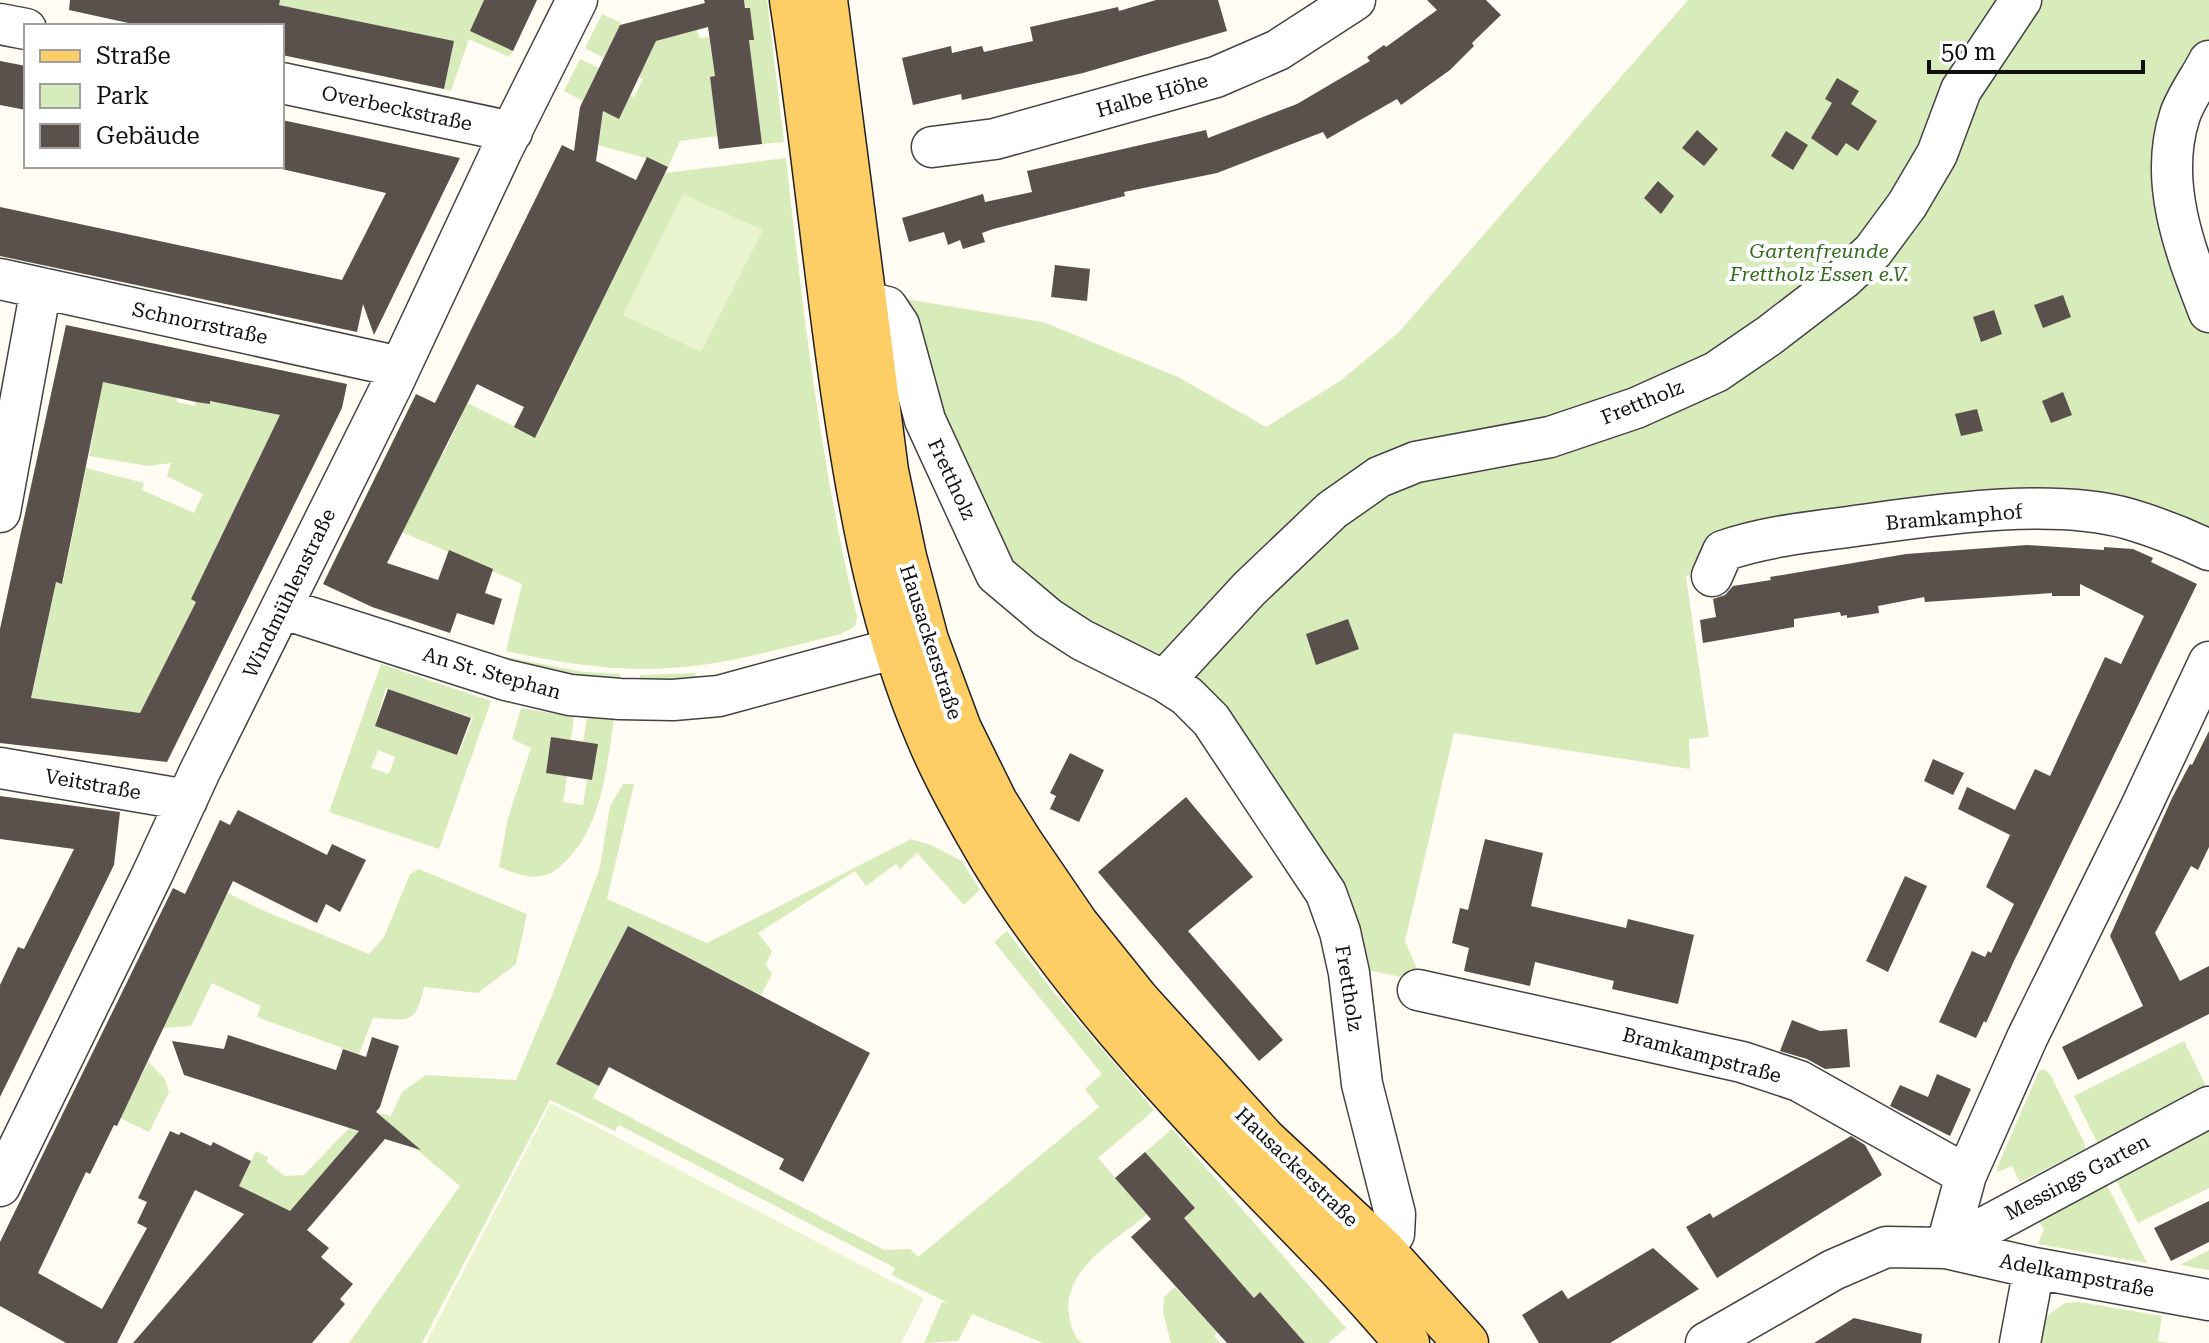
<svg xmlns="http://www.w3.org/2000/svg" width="2209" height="1343" font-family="'Roboto Serif',serif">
<rect width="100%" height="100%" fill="#fffcf4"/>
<!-- green -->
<path fill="#d8ecbb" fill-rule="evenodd" d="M275,0H484L476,17L513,51L509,57L469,39L451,91L444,89L454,41L279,5Z
M744,0H767L784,142L762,144L749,40H753Z
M1688,0H2209V53L2177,113L2209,317V548L2003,507L1686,576L1709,737L1689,739L1690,769L1454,733L1405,941L1422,981L1351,967L1213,714L1000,574L900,298L1043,322L1178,377L1266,427L1340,381L1399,332Z
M602,14L621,23L604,58L585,48Z
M697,30L699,38L709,37L715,76L710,77L718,136L680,141L668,167C639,153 606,150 576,137L577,130L600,133L603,111L619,118L630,96L634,97L643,79L639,77L656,41Z
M580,59L599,68L583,101L564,91Z
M786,158C803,312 821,466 857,617L855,626L841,634C790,646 737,662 684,667C624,673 565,664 506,651L522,584L402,532L436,450L444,453L461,417L437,404L443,391L536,437L665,173Z
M100,374L177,397V402L195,406L196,401L209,404L211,401L289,414L263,450L192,599L196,602L140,713L30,704L54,591L56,582L63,583L86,468L144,483L142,490L194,513L203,494L167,476L171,463L148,466L89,456L98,408L94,406Z
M505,657L584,672L620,674L619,688L502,671Z
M381,664L491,701L439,849L329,812ZM386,688L473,718L458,755L375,726ZM378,750L395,757L389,774L371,768Z
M695,673L696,680L638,687L640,675Z
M521,708L574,717L571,740L551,737L546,772L567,776L563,802L583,805L587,780H592L598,744L583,742L587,718L614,720C606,769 603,822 567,860C559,868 553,874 541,876C527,879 512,872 499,867L508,818L531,748L512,739Z
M623,784H634L607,899L707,943L911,839L931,845L962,861L980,890L964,905L917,853L900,869L896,864L866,886L855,871L758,933L772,951L766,965L772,974L761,995L628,926L556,1064L599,1086L593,1098L884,1250L910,1249L918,1257L1099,1107L1085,1089L1102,1074L994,942L1007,931L1055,994L1154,1110L1098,1158L1147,1214C1117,1240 1062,1269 1069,1315C1071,1326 1073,1336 1082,1343H1043L972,1314L958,1341L924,1343L942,1302L948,1303L892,1275L895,1268L619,1125L615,1131L550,1100L422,1343H349L460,1186L393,1130L375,1112L391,1116L402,1092L426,1075L516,1080L553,993L600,867L610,806Z
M419,869L527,914L516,964L478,993L424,987C415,1026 409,1020 373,1018L359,1054L257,1017L261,1006L212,983L191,1026L162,1028L196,877L262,910L369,954L384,937L410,874Z
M2184,1041L2207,1088L2098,1144L2074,1096Z
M148,1062L165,1079L169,1092L149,1132L118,1117L138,1076L141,1077Z
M2044,1069L2050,1074L2085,1144V1149L2020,1182L2012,1166L1998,1172L1997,1168L2039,1071Z
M2209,1126V1188L2138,1223L2114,1176Z
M349,1128L359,1131L290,1212L239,1186L256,1151L268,1157L267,1162L285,1176L304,1175Z
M1172,1129L1346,1328L1328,1343H1305L1261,1293L1254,1298L1184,1218L1195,1208L1145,1152Z
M2104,1182L2107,1185L2147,1263L2038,1244L2044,1229L2035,1216Z
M2209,1250V1270L2180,1265Z
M1175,1287L1217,1332L1214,1336L1220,1343H1171L1163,1313L1164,1297Z
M2079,1302L2162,1316L2158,1341L2169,1343H2033L2038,1322L2065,1303Z"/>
<!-- pitch -->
<path fill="#e9f3cd" d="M683,194L763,230L701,352L623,315Z
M551,1103L924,1298L901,1343H426Z"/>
<!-- building -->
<path fill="#5a504c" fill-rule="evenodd" d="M70,0H280L279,5L454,41L444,89L282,55V26H142L69,10Z
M484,0H537L513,51L470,31Z
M704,0H744L745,8H750L754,40H749L762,144L719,149L710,77L715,76L708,27L656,41L619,119L603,111L596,161L636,180L647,157L668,167L535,438L514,427L524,407L477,384L387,563L438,580L449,550L493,569L485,593L502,599L494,625L457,613L450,633L372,607L323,584L416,394L435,403L562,145L574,151L580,107L620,25L705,3Z
M1156,0H1218L1227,31L1083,73L962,100L961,94L913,105L902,58L951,46L952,53L982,46L984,52L1033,41L1030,27L1118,7L1119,11Z
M1427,0H1486L1501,15L1472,43L1474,46L1450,70L1401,105L1397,99L1327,139L1323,132L1217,173L1124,192L1125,196L993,229L982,233L985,242L963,249L960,240L948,245L944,232L909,242L902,218L983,194L985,202L1032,192L1027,171L1206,130L1208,138L1297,104L1370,61L1367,57L1384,45L1386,47L1437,10Z
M0,61L26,66V110L0,105Z
M1837,78L1859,91L1851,104L1877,121L1858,151L1846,143L1837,156L1811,138L1832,103L1825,99Z
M282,120L460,158L374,335L363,304L357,332L0,256V207L342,280L386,193L282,169Z
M1697,130L1718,149L1704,166L1682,148Z
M1786,131L1808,145L1793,170L1771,156Z
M1658,181L1674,196L1661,214L1644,198Z
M1055,265L1090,269L1087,301L1051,297Z
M2063,295L2071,317L2043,328L2034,305Z
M1994,310L2002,334L1981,342L1973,317Z
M66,325L347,384L342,408L167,762L0,743V629ZM103,382L196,402L210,404V401L280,415L191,599L196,602L140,713L31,698L56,582L62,584Z
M2063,392L2072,415L2051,423L2042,401Z
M1977,409L1983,431L1961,436L1955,414Z
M2027,545L2104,550V547L2133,549L2153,558L2151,562L2197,584L2013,963L1986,1023L1984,1021L1976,1038L1939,1022L1972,951L1985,957L1988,951L1991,953L2014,904L1986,887L2010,835L1958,809L1967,787L2015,810L2035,769L2050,776L2105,657L2121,664L2144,616L2080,584V596H2052V593L1925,602L1924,597L1878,606L1879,613L1847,618V615L1841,616L1840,612L1794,619V627L1703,643L1700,620L1716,617L1713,599L1725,595L1733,586L1771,580L1770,577L1906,554Z
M1348,619L1359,649L1316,665L1306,634Z
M388,689L471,718L457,755L375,726Z
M2209,731V847L2198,870L2191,866L2155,933L2180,981L2209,966V1014L2078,1080L2062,1047L2143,1006L2110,936L2172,798L2190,764L2192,765Z
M551,737L598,744L592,780L546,773Z
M1070,753L1104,770L1079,822L1050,809L1056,796L1050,793Z
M1933,759L1964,773L1953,795L1924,781Z
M0,796L120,812L114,865L0,1097V985L18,947L24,949L74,849L0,839Z
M1186,797L1253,877L1188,931L1283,1040L1259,1061L1098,872Z
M238,810L327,855L332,844L366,860L340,912L326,904L317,923L233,881L117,1126L114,1125L90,1174L86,1172L38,1273L102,1309L147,1228L137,1223L147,1202L138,1198L170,1131L179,1135L181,1132L211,1146L213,1142L251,1161L239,1186L290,1211L359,1131L184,1075L172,1041L224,1049L228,1035L336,1070L343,1049L366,1057L372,1037L399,1046L380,1107L376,1112L421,1150L385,1139L307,1230L329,1248L321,1257L353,1284L340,1299L345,1304L312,1343H133L244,1214L195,1190L117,1343H66L0,1306V1242L173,888L185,894L220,820L230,825Z
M1485,839L1543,853L1531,906L1626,928L1628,919L1694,935L1678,1004L1612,989L1614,981L1535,962L1530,986L1464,971L1469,948L1452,943L1460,908L1468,910Z
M1905,876L1927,886L1888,972L1866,961Z
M628,926L870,1053L803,1182L779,1169L784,1159L609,1067L599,1086L556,1064Z
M1792,1020L1820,1031L1847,1029L1850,1067L1825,1069L1807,1059L1780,1051Z
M1937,1074L1971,1089L1950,1136L1890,1106L1900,1085L1928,1097Z
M1851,1136L1865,1145L1882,1175L1717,1278L1686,1227L1710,1213L1713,1218Z
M1145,1152L1195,1208L1184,1218L1254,1298L1260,1292L1305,1343H1227L1131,1237L1151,1219L1115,1178Z
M2209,1201V1242L2171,1261L2154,1228Z
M1653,1248L1699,1289L1610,1343H1539L1522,1315L1562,1290L1568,1299Z
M1854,1318L1922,1334L1921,1343H1814Z"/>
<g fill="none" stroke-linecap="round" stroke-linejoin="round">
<defs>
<path id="minor" d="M0,24L26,29
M2209,61C2200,79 2186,97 2180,115C2158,182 2185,250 2209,312
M282,83L512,132
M932,147L995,139L1216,77L1278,50L1355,0
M0,279L400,367
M863,301L887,307L899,325L925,420L996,574L1048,618L1082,640L1164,681L1187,696L1211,720L1326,893L1340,932L1349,973L1362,1084L1395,1214L1394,1234L1382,1250
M0,512L41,288
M1712,576L1723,551C1766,536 1811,532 1855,526C1936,515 2050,497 2129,519C2156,527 2184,538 2209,550
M281,608L506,680L570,695L620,699L673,700L719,696L896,648
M1164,681L1249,589L1332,510L1379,477L1416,462L1550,437L1636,408L1716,372L1770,335L1843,279L1873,251L1907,205L1937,154L1961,90L2021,0
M0,768L187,800
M1418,990L1742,1062L1799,1081L1966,1175
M0,1186L152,875L200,771L391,387L502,150L577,0
M1946,1248L1966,1175L2027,1038L2139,811L2209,662
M1946,1248L2209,1107
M1706,1343L1833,1270L1886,1247L1946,1248L2034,1268L2209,1300
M2020,1343L2034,1268"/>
<path id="major" d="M792,0C813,134 825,269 845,403C862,517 883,631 929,738C946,779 970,821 993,860C1063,974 1163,1084 1255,1180C1307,1234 1360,1286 1407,1343
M825,0L886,471L904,557L926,640L959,729L995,802L1020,842L1076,924L1137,1000L1264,1140L1382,1250L1466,1343"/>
</defs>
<!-- minor casing -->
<use href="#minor" stroke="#434343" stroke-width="43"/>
<!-- major casing -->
<use href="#major" stroke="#212121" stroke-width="47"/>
<!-- minor -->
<use href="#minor" stroke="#fff" stroke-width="40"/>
<!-- major -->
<use href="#major" stroke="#fdcd66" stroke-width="44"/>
</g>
<g text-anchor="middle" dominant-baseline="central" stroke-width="8" stroke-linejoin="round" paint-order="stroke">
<!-- street labels -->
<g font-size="20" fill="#101010" stroke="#fff">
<text transform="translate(1152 95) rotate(-16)">Halbe Höhe</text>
<text transform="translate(397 108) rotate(12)">Overbeckstraße</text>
<text transform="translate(200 323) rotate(12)">Schnorrstraße</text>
<text transform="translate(1642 402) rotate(-22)">Frettholz</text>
<text transform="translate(952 479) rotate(65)">Frettholz</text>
<text transform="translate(1954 517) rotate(-5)">Bramkamphof</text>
<text transform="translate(289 593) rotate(-64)">Windmühlenstraße</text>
<text transform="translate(931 642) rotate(72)">Hausackerstraße</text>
<text transform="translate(492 673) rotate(16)">An St. Stephan</text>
<text transform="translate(93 784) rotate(10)">Veitstraße</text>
<text transform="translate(1349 988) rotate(81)">Frettholz</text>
<text transform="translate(1702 1055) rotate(15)">Bramkampstraße</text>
<text transform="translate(1297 1167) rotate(44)">Hausackerstraße</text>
<text transform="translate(2077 1177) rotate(-28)">Messings Garten</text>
<text transform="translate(2077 1275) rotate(11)">Adelkampstraße</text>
</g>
<!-- park labels -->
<g font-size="20" font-style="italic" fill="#336c1d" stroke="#fff">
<text x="1819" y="251">Gartenfreunde<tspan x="1819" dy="23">Frettholz Essen e.V.</tspan></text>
</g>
</g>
<!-- legend -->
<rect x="24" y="24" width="260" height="144" fill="#ffffff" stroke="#9f9f9f" stroke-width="2"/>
<rect x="40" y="50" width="40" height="12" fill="#fdcd66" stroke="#9f9f9f" stroke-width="2"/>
<text x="96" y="64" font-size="24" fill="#101010">Straße</text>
<rect x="40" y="84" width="40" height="24" fill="#d8ecbb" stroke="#9f9f9f" stroke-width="2"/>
<text x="96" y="104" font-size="24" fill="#101010">Park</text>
<rect x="40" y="124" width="40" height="24" fill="#5a504c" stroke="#9f9f9f" stroke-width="2"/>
<text x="96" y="144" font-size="24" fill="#101010">Gebäude</text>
<!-- scale -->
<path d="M1929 60v12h214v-12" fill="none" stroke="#101010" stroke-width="4"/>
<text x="1941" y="60" font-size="24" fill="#101010" stroke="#ffffff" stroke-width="6" paint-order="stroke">50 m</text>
</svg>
